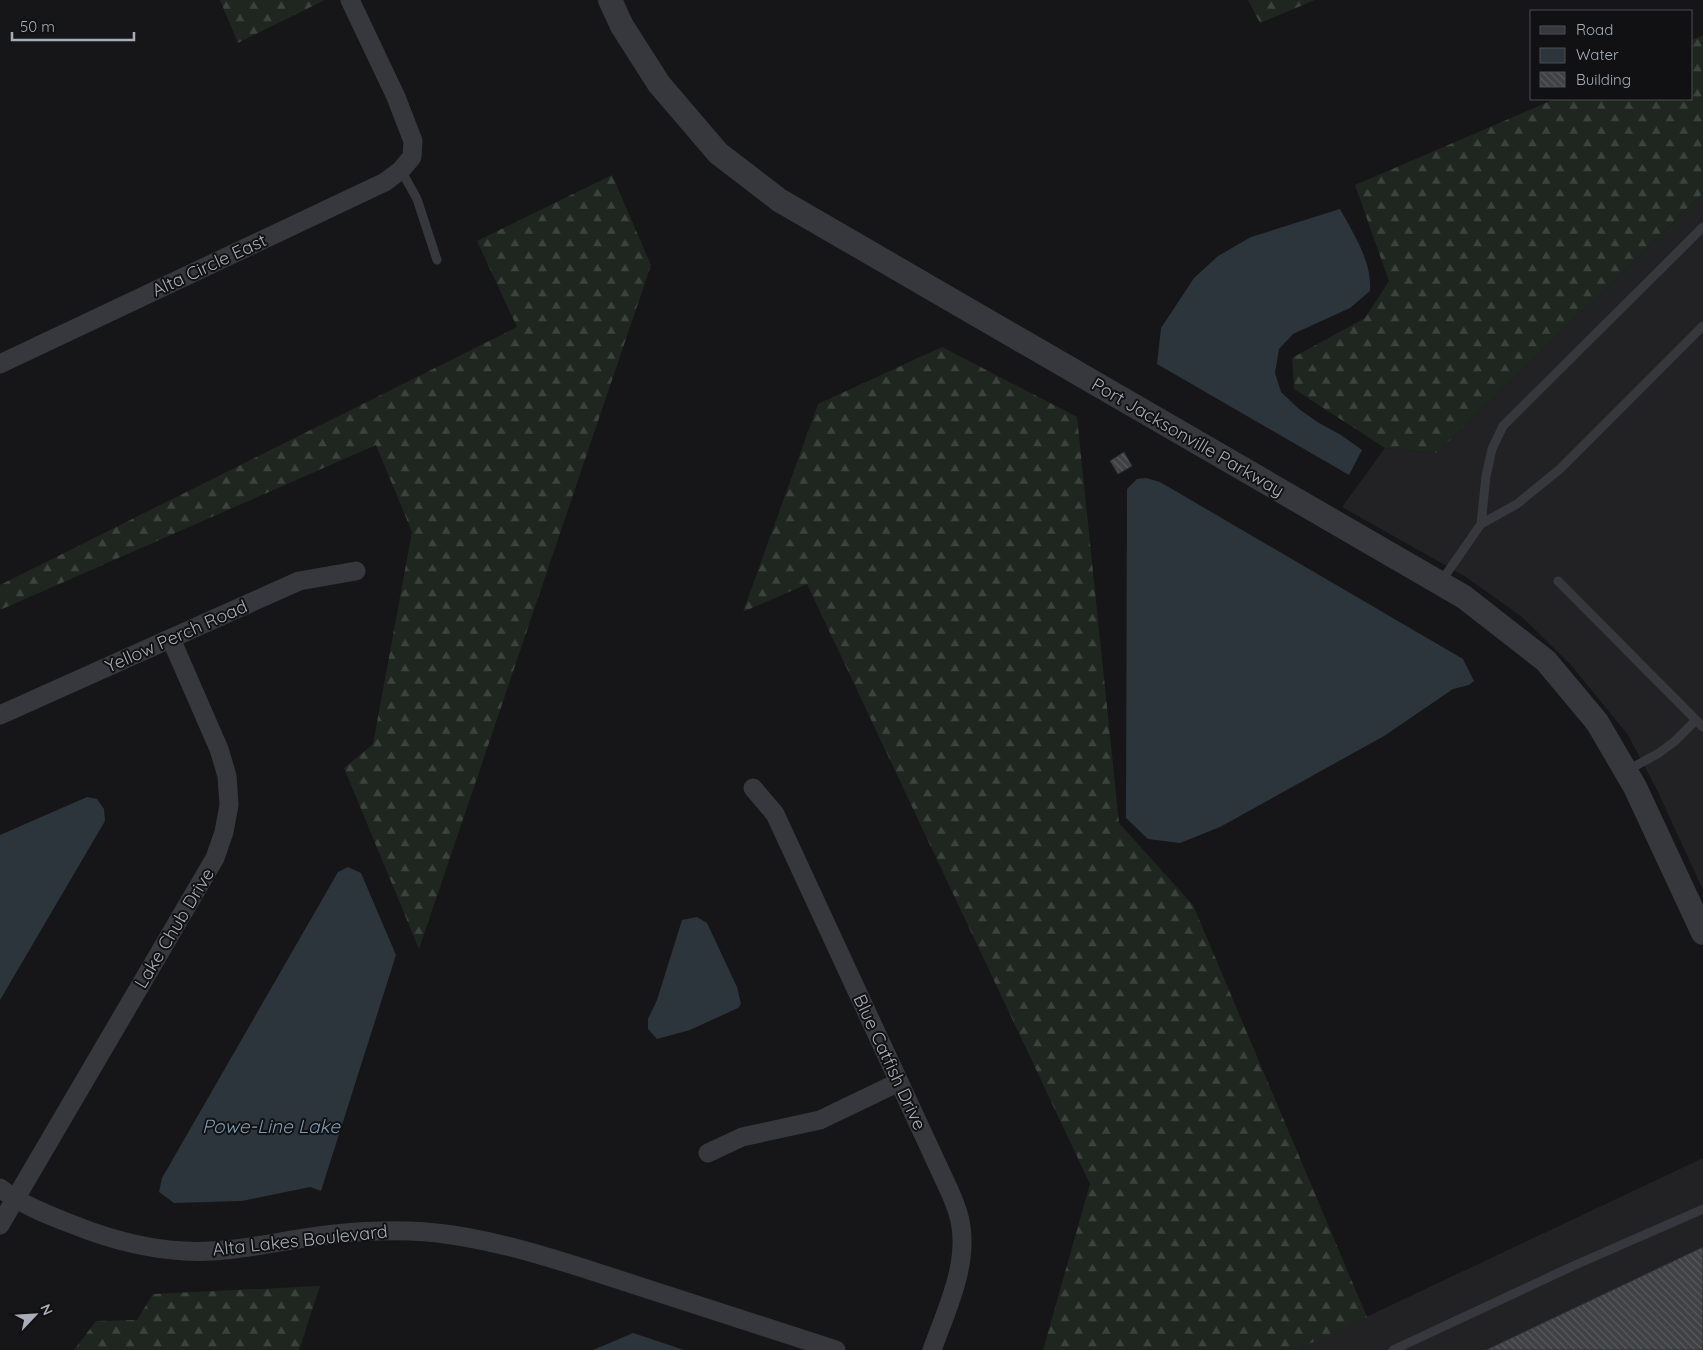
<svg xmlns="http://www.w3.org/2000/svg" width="1703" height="1350" font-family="Quicksand,sans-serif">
<defs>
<pattern id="forest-firs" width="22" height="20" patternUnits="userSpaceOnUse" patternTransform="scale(1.25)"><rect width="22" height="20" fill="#1e261f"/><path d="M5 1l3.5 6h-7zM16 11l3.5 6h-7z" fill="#3c433d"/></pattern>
<pattern id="building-back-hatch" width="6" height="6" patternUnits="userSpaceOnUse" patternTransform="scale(1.25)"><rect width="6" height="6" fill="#404145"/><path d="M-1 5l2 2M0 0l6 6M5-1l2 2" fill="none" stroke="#595a5e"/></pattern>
</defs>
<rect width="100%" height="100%" fill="#161618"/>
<!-- built -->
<path fill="#222225" d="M1703,193V890L1658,792L1628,735L1570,664L1522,617L1466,577L1342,507L1385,448L1437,453Z
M1703,1158V1350H1296Z"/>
<!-- forest -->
<path fill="url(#forest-firs)" d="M220,0H325L238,43Z
M1248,0H1315L1260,23Z
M1703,35V193L1437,453L1385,448L1294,389L1292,358L1365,318L1389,281L1355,185L1555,99H1692V40Z
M612,175L651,265L419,949L344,768L373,744L412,532L376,445L0,610V585L517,327L477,241Z
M942,347L1077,417L1119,823L1193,905L1367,1317L1296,1350H1043L1090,1184L807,584L743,612L818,404Z
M320,1286L299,1350H74L96,1321L137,1320L153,1294Z"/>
<!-- water -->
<path fill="#2c353c" d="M1340,209C1354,235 1372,261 1370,291L1350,308L1293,334L1279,349L1275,373L1281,392L1299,409L1319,423L1341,435L1362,450L1349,475L1157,364L1161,328L1194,278L1218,256L1251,237Z
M1146,478L1160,482L1463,659L1474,681L1469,685L1453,689L1384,736L1220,827L1180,843L1148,839L1126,818L1127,489L1137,479Z
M87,797L97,799L104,809L105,821L0,1000V835Z
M348,867L361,873L396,955L321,1191L310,1187L242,1201L174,1203L159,1192L162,1178L338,872Z
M697,917L707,923L737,987L741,1004L738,1008L690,1030L657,1039L648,1029V1019L657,1000L682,920Z
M633,1333L684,1350H593Z"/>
<!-- building -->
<path fill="url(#building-back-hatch)" stroke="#303034" d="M1124,452L1132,466L1118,474L1110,461Z
M1703,1247V1350H1486Z"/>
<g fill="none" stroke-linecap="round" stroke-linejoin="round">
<!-- service -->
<path stroke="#37383d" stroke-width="9" d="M401,170L417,199L437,260
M1481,524L1517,504L1560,469L1703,326
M1558,581L1703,727
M1440,583L1481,524L1486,476L1492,449L1503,426L1703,227
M1626,771L1659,753L1675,741L1696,720
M1393,1350L1573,1266L1703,1209"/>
<!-- minor -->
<path stroke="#37383d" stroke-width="19" d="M0,364L385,182L401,170L412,157L413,141L396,97L350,0
M0,715L299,581L356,571
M753,788L775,814L950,1192C953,1199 956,1206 958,1213C972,1259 947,1308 932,1350
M708,1153L742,1137L820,1120L899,1082
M0,1188C22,1205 48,1215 74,1225C109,1239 146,1249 184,1251C235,1254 284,1239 335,1234C374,1230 413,1229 452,1235C512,1244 571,1264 629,1283C698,1305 767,1328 836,1350
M0,1225L215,858L224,832L229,805L227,776L219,749L171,639"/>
<!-- tertiary -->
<path stroke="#37383d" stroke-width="24" d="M610,0L622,26L659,84L718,153L779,200L1464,597L1546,661L1597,722L1635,787L1703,933"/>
</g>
<g text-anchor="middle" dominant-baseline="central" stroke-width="4" stroke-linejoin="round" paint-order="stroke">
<!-- street labels -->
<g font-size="18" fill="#a8adb8" stroke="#111113">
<text transform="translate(209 265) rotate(-25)">Alta Circle East</text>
<text transform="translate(1188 437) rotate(30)">Port Jacksonville Parkway</text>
<text transform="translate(176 636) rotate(-24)">Yellow Perch Road</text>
<text transform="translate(174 928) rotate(-59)">Lake Chub Drive</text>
<text transform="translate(890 1062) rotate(65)">Blue Catfish Drive</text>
<text transform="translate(300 1240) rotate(-6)">Alta Lakes Boulevard</text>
</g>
<!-- water labels -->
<g font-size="19" font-style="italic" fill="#7f9bb3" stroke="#111113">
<text x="271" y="1126">Powe-Line Lake</text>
</g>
</g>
<!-- legend -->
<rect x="1530" y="10" width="162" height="90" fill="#111113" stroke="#4d4f55"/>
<rect x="1540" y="26" width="25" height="8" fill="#37383d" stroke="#4d4f55"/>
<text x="1576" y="35" font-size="15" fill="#a8adb8">Road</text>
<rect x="1540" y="48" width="25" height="15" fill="#2c353c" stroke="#4d4f55"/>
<text x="1576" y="60" font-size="15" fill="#a8adb8">Water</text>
<rect x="1540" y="72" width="25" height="15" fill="url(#building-back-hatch)" stroke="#4d4f55"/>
<text x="1576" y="85" font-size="15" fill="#a8adb8">Building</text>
<!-- north arrow -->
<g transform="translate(35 1315) rotate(65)" stroke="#111113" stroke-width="4" paint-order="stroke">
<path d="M0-4L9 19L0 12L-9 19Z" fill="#a8adb8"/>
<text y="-8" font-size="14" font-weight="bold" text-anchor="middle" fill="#a8adb8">N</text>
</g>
<!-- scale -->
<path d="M12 32v8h122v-8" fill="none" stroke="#a8adb8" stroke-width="2.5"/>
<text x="20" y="32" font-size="15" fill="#a8adb8" stroke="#111113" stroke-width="4" paint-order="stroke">50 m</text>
</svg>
